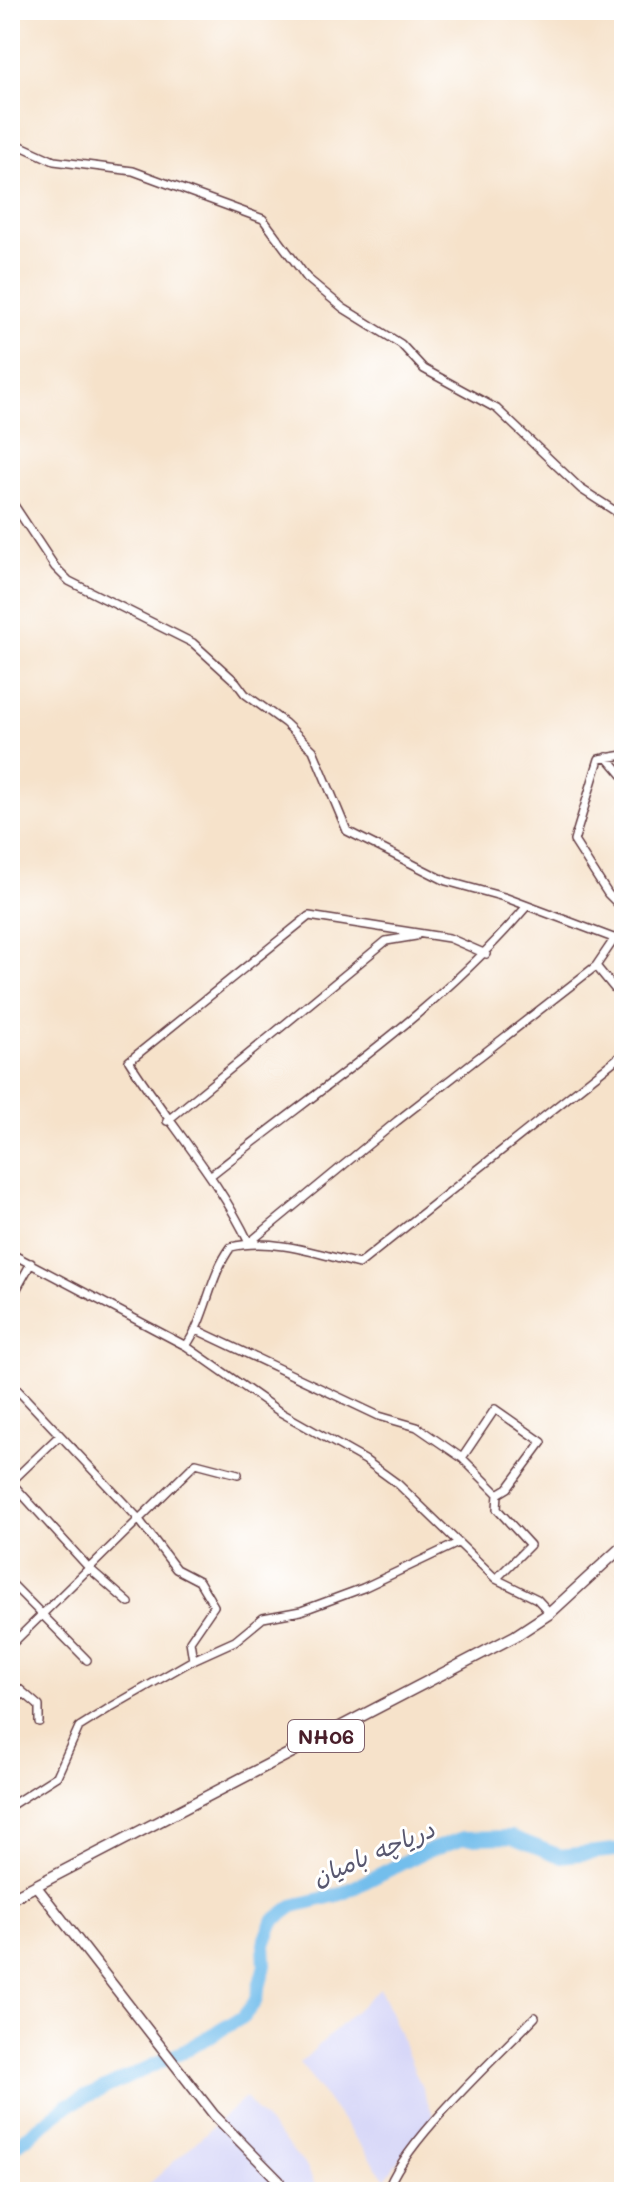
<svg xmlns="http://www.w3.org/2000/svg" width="634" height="2202" font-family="Mali,'Playpen Sans Arabic',sans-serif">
<rect width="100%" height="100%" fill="#fff"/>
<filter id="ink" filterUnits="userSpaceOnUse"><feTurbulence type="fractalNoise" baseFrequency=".0125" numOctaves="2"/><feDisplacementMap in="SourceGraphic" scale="16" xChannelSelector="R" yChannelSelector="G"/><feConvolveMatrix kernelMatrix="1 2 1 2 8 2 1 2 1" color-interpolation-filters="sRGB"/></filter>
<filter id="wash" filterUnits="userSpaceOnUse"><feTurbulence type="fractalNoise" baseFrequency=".006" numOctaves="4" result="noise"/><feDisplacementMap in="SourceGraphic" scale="32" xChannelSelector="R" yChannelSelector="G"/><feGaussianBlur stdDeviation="1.8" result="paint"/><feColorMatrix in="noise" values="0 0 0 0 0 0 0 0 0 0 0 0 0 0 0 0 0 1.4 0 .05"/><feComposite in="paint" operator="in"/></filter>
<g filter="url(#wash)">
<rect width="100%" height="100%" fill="#f6e2ca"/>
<!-- built -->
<path fill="#d7d7f8" d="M380,1988L435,2119L410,2144L385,2179L300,2063Z
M245,2098L307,2167L318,2192H140Z"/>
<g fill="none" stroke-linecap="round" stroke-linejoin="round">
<!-- river -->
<path stroke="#73beec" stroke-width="14" d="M10,2150L68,2105L184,2051L243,2017L255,2002L265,1965L264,1944L273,1921L293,1906L341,1894L422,1853L463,1838L512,1837L560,1856L624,1849"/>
</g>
</g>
<g filter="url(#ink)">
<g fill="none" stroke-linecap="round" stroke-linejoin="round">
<defs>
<path id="minor" d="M10,133L21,146L54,161L133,171L263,219L307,278L343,308L401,344L424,369L497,409L581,489L615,511L624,527
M10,499L55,567L69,581L193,643L236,682L245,694L285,723L313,750L347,831L446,881L504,897L624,942
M624,755L599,759L574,841L608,894L624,910
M607,757L624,777
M486,954L449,938L309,916L129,1061C168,1123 218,1177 249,1243L397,1121L596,966L615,938L624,933
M596,966L624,1000
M167,1121L386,941L416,936
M210,1176C318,1090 437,1012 527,906
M10,1253L186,1346L280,1412L365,1460L398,1484L496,1579L537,1599L550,1613
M10,1301L31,1263
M197,1330L379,1416L417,1427L462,1458L498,1494L497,1509L530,1545L496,1579
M186,1346C207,1316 209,1277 231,1247C272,1237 319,1254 359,1264L624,1053
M10,1382L137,1517
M462,1458L495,1409L542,1442L508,1488L498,1494
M10,1481L90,1569L129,1603
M10,1483L60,1435
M140,1521L176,1569L199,1581L214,1606L190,1641L193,1660
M10,1582L87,1660
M10,1646L196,1463L238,1474
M10,1681L39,1706V1722
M10,1704L23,1694
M10,1806L57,1776L79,1727L111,1707L193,1660L235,1641L263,1618L301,1611L363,1588L458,1543
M387,2192C402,2143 496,2058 535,2017"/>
<path id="secondary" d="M36,1886L214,2115L279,2181L282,2192"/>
<path id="primary" d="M10,1899L515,1636L550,1613L624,1545"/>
</defs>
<!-- minor casing -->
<use href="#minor" stroke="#643c43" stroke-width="10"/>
<!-- secondary casing -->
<use href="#secondary" stroke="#643c43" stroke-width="12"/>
<!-- primary casing -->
<use href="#primary" stroke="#643c43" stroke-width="13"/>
<!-- minor -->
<use href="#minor" stroke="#fff" stroke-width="7"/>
<!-- secondary -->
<use href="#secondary" stroke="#fff" stroke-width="9"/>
<!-- primary -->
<use href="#primary" stroke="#fff" stroke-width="10"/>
</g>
</g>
<g text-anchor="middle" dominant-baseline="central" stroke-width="6" stroke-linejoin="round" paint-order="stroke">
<!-- shield labels -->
<rect fill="#fff" stroke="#80626b" stroke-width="2" x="288" y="1720" width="76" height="32" rx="6"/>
<g font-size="20" font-weight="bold" fill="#4a1f2b">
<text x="326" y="1736">NH06</text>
</g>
<!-- water labels -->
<g font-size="24" font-style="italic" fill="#58576f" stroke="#fff">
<text transform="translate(373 1852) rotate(-23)">دریاچه بامیان</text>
</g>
</g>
<!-- margin -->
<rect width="634" height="2202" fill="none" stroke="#fff" stroke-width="40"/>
</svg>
